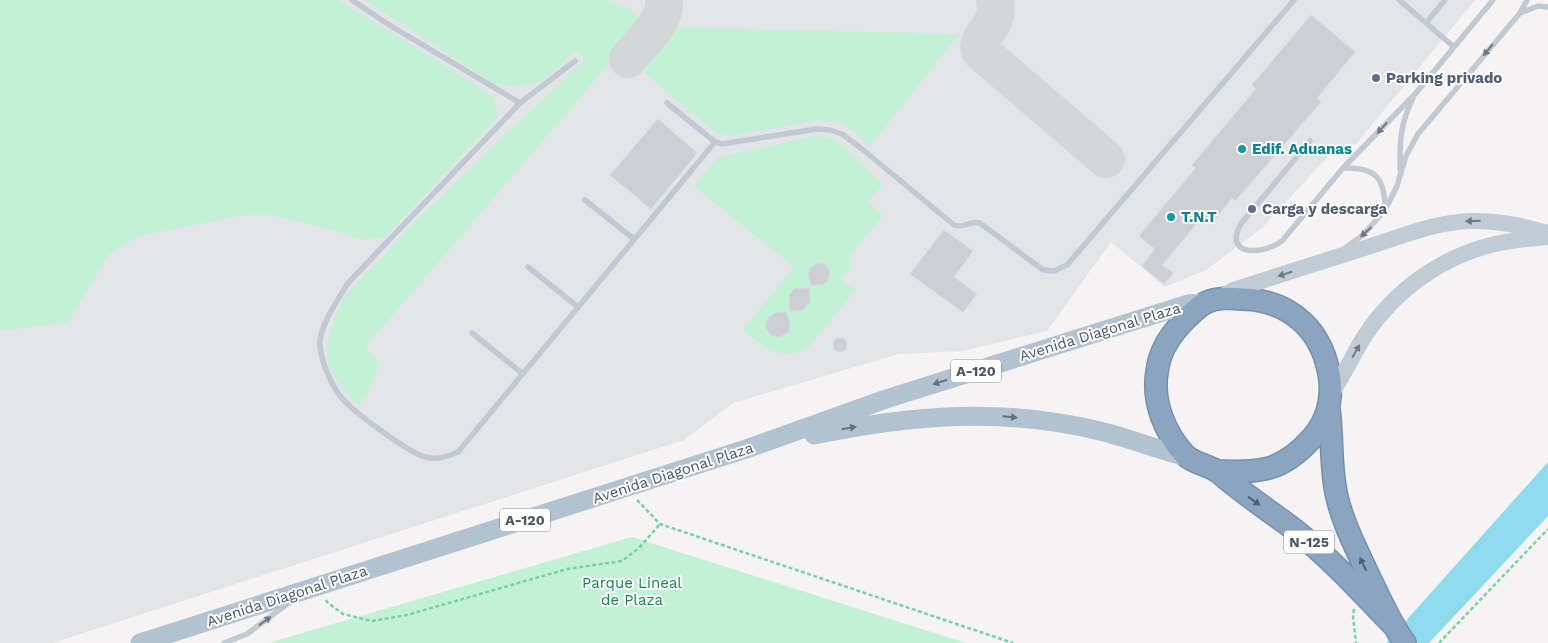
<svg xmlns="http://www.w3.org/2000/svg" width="1548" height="643" font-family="'Work Sans',sans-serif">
<rect width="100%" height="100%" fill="#f5f3f3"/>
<!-- airport -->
<path fill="#e2e4e7" d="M0,0H1475L1356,144L1336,148L1262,228L1206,270L1165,287L1111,242L1047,331L962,351L899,354L733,403L684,440L52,643H0Z"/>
<!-- green -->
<path fill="#c3f1d5" d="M0,0H338L473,83L494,98L498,116L385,237L363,240L323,227L271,215H244L139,236L108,255L68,322L0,331Z
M366,0H606L630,9L643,21L619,52L365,347L380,362L368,391L359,406L339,384L328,363L327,346L333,322L344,297L418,219L585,59L576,51L541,82L514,87L493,83Z
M673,27L959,34L870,146L855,132L837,121L819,120L732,136L718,134L642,71L643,63Z
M814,136L833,138L883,184L868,202L883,216L850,255L851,268L840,279L855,290L809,347C781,364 764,347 743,329L794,267L694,186L717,158Z
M632,537L966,643H268Z"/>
<!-- water -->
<path fill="#90daee" d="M1548,462V516L1429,643H1386Z"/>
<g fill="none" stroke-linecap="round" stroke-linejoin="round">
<!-- taxiway -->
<path stroke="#d5d6d8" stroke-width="38" d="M995,0C1001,29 975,34 980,51L1106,159
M628,59C641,43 666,22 664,0"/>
</g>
<!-- building -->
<path fill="#cdcfd5" stroke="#d7d9de" d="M1311,15L1355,52L1317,98L1321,102L1235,201L1232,198L1210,225L1202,217L1162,265L1173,273L1164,284L1142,266L1155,249L1139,236L1196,168L1192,165L1256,89L1252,85Z
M658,119L697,153L651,209L610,175Z
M944,230L973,251L954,277L977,294L963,312L910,274Z
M823,263L830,271L828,281L822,285H811L808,275L810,268L816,264Z
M798,288H809L810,302L803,310L790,311L789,295L794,289Z
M786,312L790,323L789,331L786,334L779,337L771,335L766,328L767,320L769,317L776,313Z
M833 345a7 7 0 1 1 14 0a7 7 0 1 1-14 0Z"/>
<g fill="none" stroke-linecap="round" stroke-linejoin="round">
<defs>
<path id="highway" d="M1329,409C1333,439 1330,468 1337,497C1343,523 1356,548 1367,572C1379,596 1389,621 1405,643
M1216,471C1259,473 1282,472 1312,438C1327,421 1332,402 1330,380C1324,332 1292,301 1244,299C1230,298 1217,297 1205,303C1196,308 1188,317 1181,324C1168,338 1159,353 1157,372C1152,402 1165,433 1185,455C1193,463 1207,465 1217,471C1221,474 1225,478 1229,481C1251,499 1274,514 1296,531C1331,559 1361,592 1392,624"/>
</defs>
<!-- highway casing -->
<use href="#highway" stroke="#7690ad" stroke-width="24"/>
<!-- path -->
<path stroke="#7ad0a6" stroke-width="2.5" stroke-dasharray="4 2.5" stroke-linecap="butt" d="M637,500L660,524L1013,643
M326,600L327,602L343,614L372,621L407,615L567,569L622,561L639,548L660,524
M1354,609L1353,616L1356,643
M1439,643L1548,529"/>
<!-- lane -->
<path stroke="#c1cad2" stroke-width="5.5" d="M352,0L386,23L520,103
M1399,0L1454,47
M1520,13L1538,6L1548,7
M1426,23L1445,0
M575,61L520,103L348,283C339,298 321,324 320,341C319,357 331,385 341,397C353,412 408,452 425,457C437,460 446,457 458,452L715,142
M667,103L715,142L722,144L816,129L830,130L842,134L862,149L954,225C964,229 970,220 980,223L1043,270L1054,271L1067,265L1294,0
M1310,141L1240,225C1224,258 1265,254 1282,241L1343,168L1416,93L1493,0
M1343,168C1375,167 1385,177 1385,209
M1400,169C1400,139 1400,125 1413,98
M585,200L634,239
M1345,248L1363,235L1385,210L1397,186L1406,156L1418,134L1520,13L1527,0
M528,267L578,307
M472,333L523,374
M224,643L247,634L290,602"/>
<!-- secondary -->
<path stroke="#c1cbd6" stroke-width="16" d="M1222,297L1233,290C1280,275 1327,260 1374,245C1405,235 1437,222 1470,221C1497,220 1522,226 1548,233
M1331,393C1345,375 1353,353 1366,334C1396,289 1443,256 1495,244C1512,240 1530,239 1548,237"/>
<!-- primary -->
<path stroke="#b3c2d1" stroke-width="19" d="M814,435C912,415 1002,407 1100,431C1129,438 1158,450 1187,457
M140,643L749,448L886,399L1188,304L1205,303"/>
<!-- highway -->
<use href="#highway" stroke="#8ba5c1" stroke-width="21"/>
</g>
<!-- one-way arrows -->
<defs><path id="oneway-solid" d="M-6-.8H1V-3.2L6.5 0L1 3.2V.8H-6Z" transform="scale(1.25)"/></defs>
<g fill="#6e7983">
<use href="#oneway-solid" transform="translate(1488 50) rotate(130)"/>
<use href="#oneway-solid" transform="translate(1382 128) rotate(132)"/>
<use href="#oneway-solid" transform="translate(1366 232) rotate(138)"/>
<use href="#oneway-solid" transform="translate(265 621) rotate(-36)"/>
</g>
<g fill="#6e7984">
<use href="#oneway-solid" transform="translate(1473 221) rotate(179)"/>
<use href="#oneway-solid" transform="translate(1285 274) rotate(162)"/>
<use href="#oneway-solid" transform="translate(1356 351) rotate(-60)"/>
</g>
<g fill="#64717d">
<use href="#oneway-solid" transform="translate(940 382) rotate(163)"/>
<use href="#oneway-solid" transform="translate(1010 417) rotate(5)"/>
<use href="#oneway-solid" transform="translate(849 428) rotate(-10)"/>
</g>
<g fill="#505e6b">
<use href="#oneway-solid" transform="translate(1254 501) rotate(36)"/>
<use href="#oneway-solid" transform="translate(1363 564) rotate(-115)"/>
</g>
<!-- markers -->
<g fill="#5c6f8a" stroke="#fff" stroke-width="2">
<circle cx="1376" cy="78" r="5"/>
<circle cx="1252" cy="209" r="5"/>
</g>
<g fill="#0f9aa8" stroke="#fff" stroke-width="2">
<circle cx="1242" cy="149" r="5"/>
<circle cx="1171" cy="217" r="5"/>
</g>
<g text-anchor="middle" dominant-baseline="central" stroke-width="4" stroke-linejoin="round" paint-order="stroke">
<!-- shield labels -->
<g fill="#fff" stroke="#808990" stroke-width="1">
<rect x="951" y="359.5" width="50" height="23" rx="4"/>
<rect x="500" y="508.5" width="50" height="23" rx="4"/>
<rect x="1284" y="530.5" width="50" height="23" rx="4"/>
</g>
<g font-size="14" font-weight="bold" fill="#4a5661">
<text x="976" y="371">A-120</text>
<text x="525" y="520">A-120</text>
<text x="1309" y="542">N-125</text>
</g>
<!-- service labels -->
<g font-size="15" font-weight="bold" fill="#4e5e75" stroke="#fff" text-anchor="start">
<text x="1386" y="78">Parking privado</text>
<text x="1262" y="209">Carga y descarga</text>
</g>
<!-- culture labels -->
<g font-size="15" font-weight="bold" fill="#0d838f" stroke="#fff" text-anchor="start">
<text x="1252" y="149">Edif. Aduanas</text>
<text x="1181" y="217">T.N.T</text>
</g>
<!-- street labels -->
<g font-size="15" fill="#4a5661" stroke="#fff">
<text transform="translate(1100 332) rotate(-17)">Avenida Diagonal Plaza</text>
<text transform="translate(673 473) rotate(-18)">Avenida Diagonal Plaza</text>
<text transform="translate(287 596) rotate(-18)">Avenida Diagonal Plaza</text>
</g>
<!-- park labels -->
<g font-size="15" fill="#17864f" stroke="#fff">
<text x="632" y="583">Parque Lineal<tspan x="632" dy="17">de Plaza</tspan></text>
</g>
</g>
</svg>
